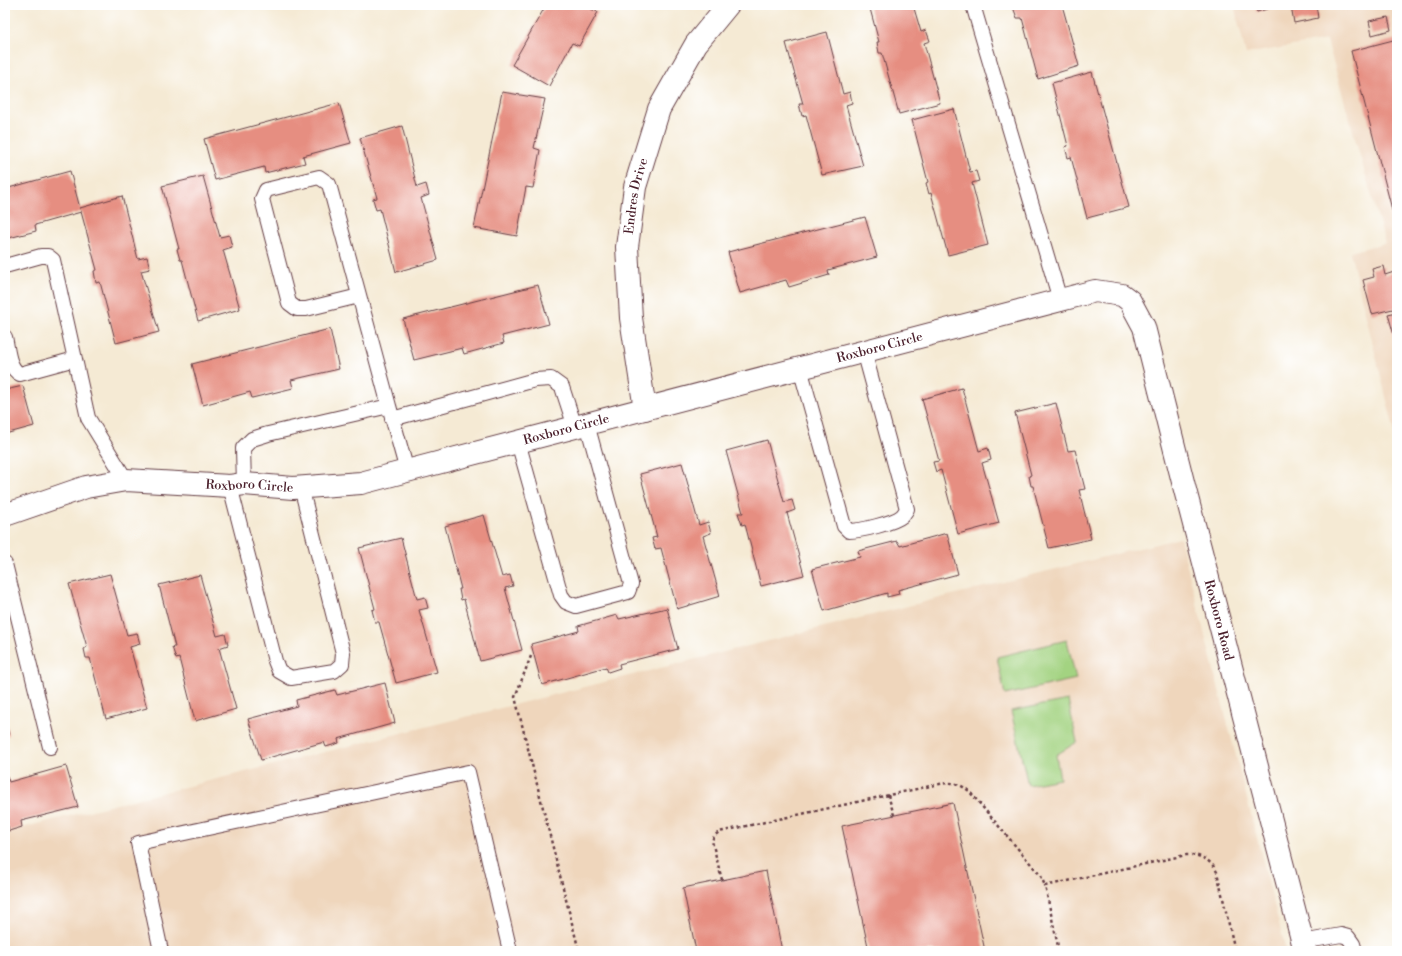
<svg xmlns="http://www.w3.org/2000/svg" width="1402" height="956" viewBox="0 0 1402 956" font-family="'Libre Bodoni',serif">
<rect width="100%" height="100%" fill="#fff"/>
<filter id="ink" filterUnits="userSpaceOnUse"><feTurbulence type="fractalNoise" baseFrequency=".025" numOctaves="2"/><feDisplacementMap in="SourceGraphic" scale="8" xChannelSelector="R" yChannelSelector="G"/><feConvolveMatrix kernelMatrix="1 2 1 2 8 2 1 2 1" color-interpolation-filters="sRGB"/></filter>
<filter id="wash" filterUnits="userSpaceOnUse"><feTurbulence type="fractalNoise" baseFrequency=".012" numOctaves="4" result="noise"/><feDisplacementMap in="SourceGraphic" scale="16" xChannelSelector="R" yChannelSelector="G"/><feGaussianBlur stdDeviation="0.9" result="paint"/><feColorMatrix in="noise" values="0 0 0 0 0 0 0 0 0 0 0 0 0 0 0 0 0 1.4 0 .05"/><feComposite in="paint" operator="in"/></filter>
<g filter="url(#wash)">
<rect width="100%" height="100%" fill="#f5ead4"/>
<!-- built -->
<path fill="#efd6bc" d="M 1234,5 L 1397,5 L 1397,441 L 1350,252 L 1385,243 L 1327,40 L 1246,54 Z
M 1180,538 L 1286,951 L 5,951 L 5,832 Z"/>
<!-- green -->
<path fill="#a3d381" stroke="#767956" d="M 1067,640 L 1076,679 L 1005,695 L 997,657 Z
M 1068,700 L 1077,742 L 1056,755 L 1060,779 L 1028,785 L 1011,711 Z"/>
<g id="blocks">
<!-- building -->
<path fill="#e68e81" d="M 546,5 L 593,5 L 591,9 L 598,12 L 579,46 L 572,43 L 549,86 L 512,65 Z
M 869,5 L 913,5 L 921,32 L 926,30 L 930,41 L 924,43 L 940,103 L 899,114 L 882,53 L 879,53 L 877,42 L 879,42 Z
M 1018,5 L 1062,5 L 1079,66 L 1038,79 L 1022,18 L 1017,18 L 1013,7 Z
M 1254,5 L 1280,5 L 1257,12 Z
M 1291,5 L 1316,5 L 1318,18 L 1294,23 Z
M 1357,5 L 1368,5 L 1358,8 Z
M 1388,17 L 1391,30 L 1372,35 L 1369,21 Z
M 827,32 L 843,94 L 850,92 L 852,103 L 846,105 L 863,166 L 822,175 L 806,115 L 802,116 L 799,104 L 803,104 L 786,43 Z
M 1397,39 L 1397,224 L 1396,225 L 1351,51 Z
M 1092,72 L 1129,207 L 1087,218 L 1071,157 L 1068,158 L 1065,147 L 1068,146 L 1052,83 Z
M 502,92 L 545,99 L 534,148 L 540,150 L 533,188 L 526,187 L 517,236 L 474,228 Z
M 339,103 L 351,143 L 303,156 L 305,163 L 265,173 L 264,167 L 215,180 L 204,139 Z
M 954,109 L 970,172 L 976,171 L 979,181 L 972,183 L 988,245 L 948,255 L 931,193 L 929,194 L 926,183 L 928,182 L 912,120 Z
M 402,126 L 417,187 L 426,184 L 429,195 L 421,198 L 438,260 L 396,272 L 380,209 L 376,210 L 373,199 L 377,198 L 360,138 Z
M 70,171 L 81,212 L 35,225 L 36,231 L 5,239 L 5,189 Z
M 203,176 L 220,237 L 229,235 L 232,247 L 223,250 L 240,309 L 198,321 L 182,260 L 180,260 L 177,249 L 179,249 L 162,186 Z
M 122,196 L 138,259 L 147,257 L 150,269 L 141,271 L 159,332 L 116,343 L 100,282 L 96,283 L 94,271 L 97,270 L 80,208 Z
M 865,217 L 877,257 L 828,270 L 829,275 L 789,287 L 786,280 L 740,293 L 728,252 Z
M 1383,266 L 1385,275 L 1397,271 L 1397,308 L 1372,314 L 1363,280 L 1374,277 L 1372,269 Z
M 538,285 L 549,324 L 502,336 L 504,343 L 464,354 L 462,348 L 414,360 L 403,319 Z
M 1397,312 L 1397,338 L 1395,339 L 1388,314 Z
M 330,329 L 339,369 L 291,380 L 293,388 L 252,398 L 250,392 L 203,405 L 192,364 Z
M 23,386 L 34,426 L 5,434 L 5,390 Z
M 962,388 L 979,451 L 988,448 L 991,460 L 982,463 L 999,523 L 958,534 L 941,470 L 936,472 L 933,462 L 939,461 L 922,399 Z
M 1056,403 L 1068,451 L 1075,450 L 1085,489 L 1079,490 L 1091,539 L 1049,548 L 1033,486 L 1031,486 L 1029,476 L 1031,475 L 1015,413 Z
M 767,440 L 784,502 L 792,500 L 795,510 L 787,513 L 804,575 L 761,586 L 745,524 L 742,525 L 738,513 L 743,513 L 726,451 Z
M 682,463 L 699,525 L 708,522 L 711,533 L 703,536 L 720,596 L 677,609 L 661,548 L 655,549 L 652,538 L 657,537 L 640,474 Z
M 484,515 L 502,577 L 510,575 L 513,586 L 505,588 L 522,650 L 480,661 L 464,599 L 461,600 L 459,589 L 461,589 L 445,526 Z
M 947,533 L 958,574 L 898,590 L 899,594 L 887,597 L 887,593 L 824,611 L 812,569 L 860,557 L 858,551 L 897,541 L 900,546 Z
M 401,538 L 417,599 L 425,597 L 428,608 L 419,610 L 437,672 L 396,683 L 379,622 L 375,622 L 372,610 L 375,609 L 359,548 Z
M 110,574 L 127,635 L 137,633 L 140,644 L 130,647 L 147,708 L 106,719 L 90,658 L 86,658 L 84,649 L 87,647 L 69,584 Z
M 200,575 L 217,636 L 225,634 L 228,645 L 219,648 L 236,709 L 195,721 L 179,658 L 176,659 L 172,647 L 175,647 L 159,585 Z
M 667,608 L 678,649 L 619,664 L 620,668 L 608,672 L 606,667 L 542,685 L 531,644 L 579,631 L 578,626 L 617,615 L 619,619 Z
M 385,683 L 395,723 L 338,739 L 339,743 L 326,747 L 324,742 L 261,760 L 248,719 L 297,706 L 296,700 L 335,690 L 337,695 Z
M 5,721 L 9,735 L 5,736 Z
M 66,766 L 78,807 L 21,821 L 22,827 L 9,831 L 8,826 L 5,826 L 5,776 L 7,776 L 9,782 Z
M 953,803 L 985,951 L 869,951 L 842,826 Z
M 766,871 L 782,951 L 696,951 L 683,888 Z"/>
</g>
</g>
<g filter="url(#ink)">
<use href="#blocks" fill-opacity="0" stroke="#643d44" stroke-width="1"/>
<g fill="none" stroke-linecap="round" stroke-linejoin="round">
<defs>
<path id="lane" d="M 973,5 L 1060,300
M 5,266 L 41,256 L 48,256 L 53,260 L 88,418 L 126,480
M 359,296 L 306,309 L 297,309 L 289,303 L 262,199 L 266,190 L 319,177 L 329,184 L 389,406
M 5,337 C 8,349 8,368 20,374 L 75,359
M 800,368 L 844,526 L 849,531 C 860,531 894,523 902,516 C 904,514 905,512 907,509 L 864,351
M 392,419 L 535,380 L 551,379 L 562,387 L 575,427
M 518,442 L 561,595 L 566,602 L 576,606 L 628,592 L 631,584 L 587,424
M 244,484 L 243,448 L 252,439 L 268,434 L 389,406 L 407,471
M 230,486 L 275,661 L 279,671 L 291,678 L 334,671 L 342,664 L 343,653 L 301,487
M 5,564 L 50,747
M 1302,942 L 1341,935 L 1348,937 L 1353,944 L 1355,951
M 161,951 L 138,843 L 468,772 L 510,951"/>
<g id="street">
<path id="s1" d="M 645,409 L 631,318 L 627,247 L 635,187 L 659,109 L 696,44 L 728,5"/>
<path id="s2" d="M 5,515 L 86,487 L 126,480 L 230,486 L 244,484 L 293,488 L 361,483 L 1095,291 L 1122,295 L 1130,301 L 1144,327 L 1184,486 L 1305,951"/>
</g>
</defs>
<!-- lane casing -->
<use href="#lane" stroke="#643d44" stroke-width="16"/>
<!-- street casing -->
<use href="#street" stroke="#643d44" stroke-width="24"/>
<!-- path -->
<path stroke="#643d44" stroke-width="2.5" stroke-dasharray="3 3" stroke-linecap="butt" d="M 531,656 L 515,697 L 579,951
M 888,795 L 894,815
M 722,880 L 712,841 L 714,836 L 719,832 L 935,785 C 950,782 956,781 969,791 L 1041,876 L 1045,886
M 1059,951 L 1045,886 L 1186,855 C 1200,854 1211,860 1217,872 L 1235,951"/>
<!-- lane -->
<use href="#lane" stroke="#fff" stroke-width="14"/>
<!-- street -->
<use href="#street" stroke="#fff" stroke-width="22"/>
</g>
</g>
<g text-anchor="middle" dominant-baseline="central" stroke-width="3" stroke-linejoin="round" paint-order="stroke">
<!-- street labels -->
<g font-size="13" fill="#4a1f2b" stroke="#fff">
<text stroke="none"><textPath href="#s1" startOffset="215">Endres Drive</textPath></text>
<text stroke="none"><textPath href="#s2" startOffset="898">Roxboro Circle</textPath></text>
<text stroke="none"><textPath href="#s2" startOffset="574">Roxboro Circle</textPath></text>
<text stroke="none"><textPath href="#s2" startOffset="250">Roxboro Circle</textPath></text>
<text stroke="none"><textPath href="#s2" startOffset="1490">Roxboro Road</textPath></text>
</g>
</g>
<!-- margin -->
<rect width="1402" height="956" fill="none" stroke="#fff" stroke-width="20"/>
</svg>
